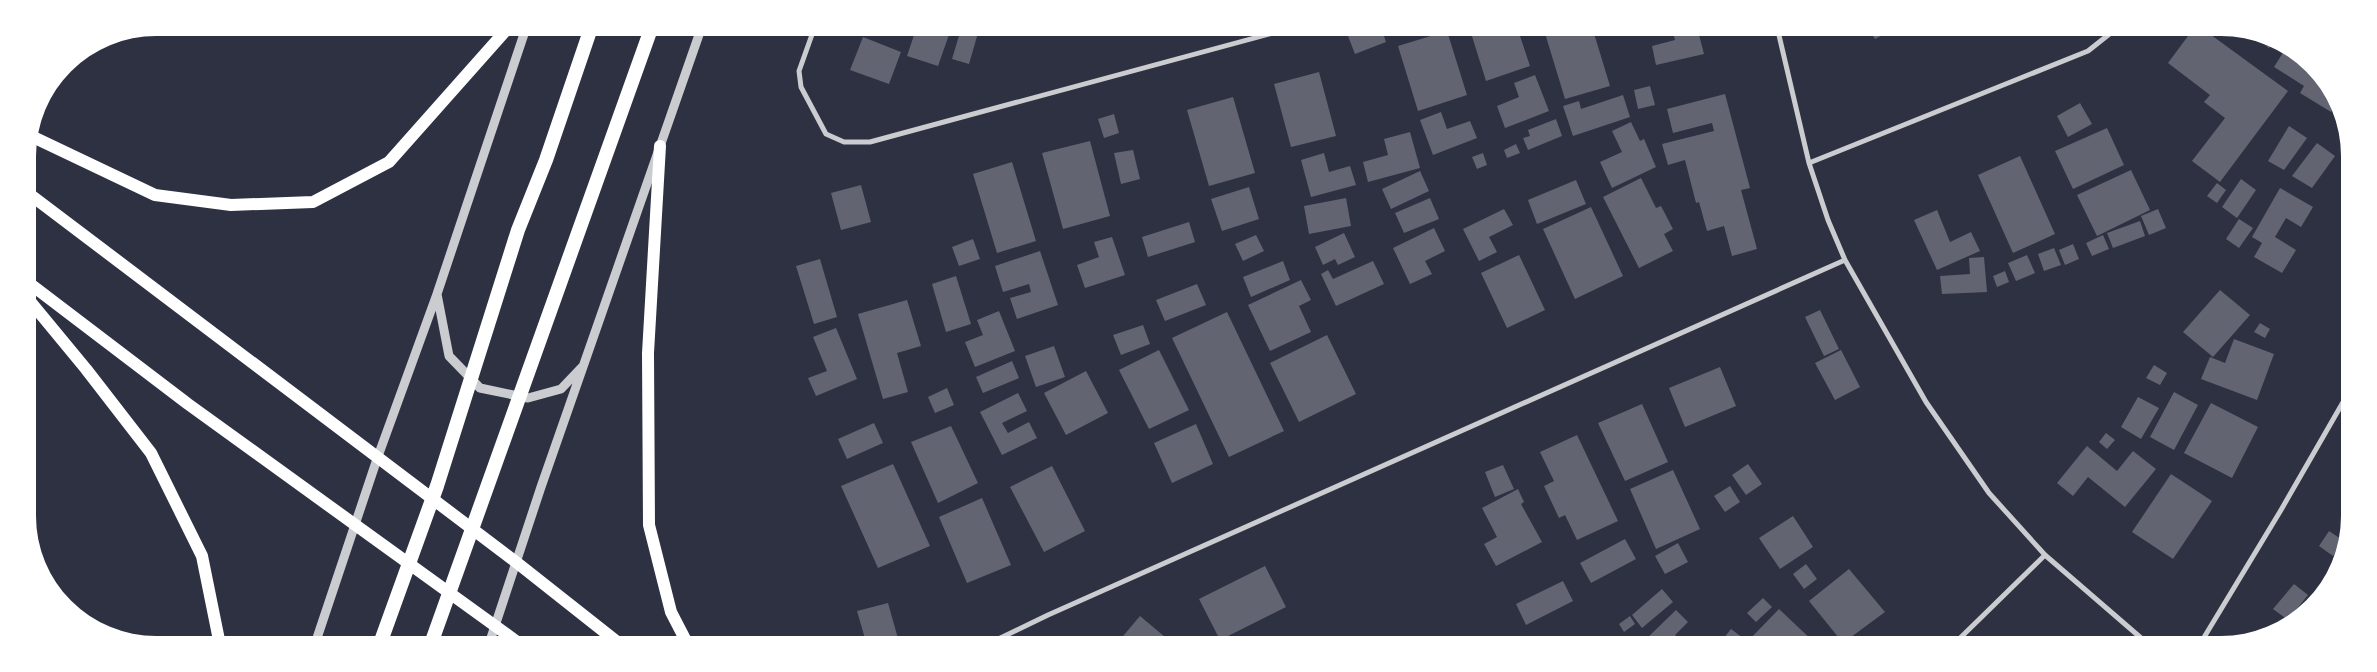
<svg xmlns="http://www.w3.org/2000/svg" width="2377" height="672" viewBox="0 0 2377 672" font-family="'Nunito Sans',sans-serif">
<rect width="100%" height="100%" fill="#2d3142"/>
<!-- building -->
<path fill="#626471" d="M 909,29 L 951,29 L 938,66 L 907,56 L 915,32 Z
M 961,29 L 978,33 L 969,64 L 952,59 Z
M 1365,30 L 1382,30 L 1386,42 L 1355,54 L 1348,36 Z
M 1470,30 L 1518,30 L 1530,66 L 1486,81 Z
M 1544,30 L 1593,30 L 1610,86 L 1565,99 Z
M 1447,31 L 1467,95 L 1418,111 L 1398,46 Z
M 1684,31 L 1698,31 L 1704,54 L 1656,65 L 1652,46 L 1675,40 L 1673,33 Z
M 1870,31 L 1890,31 L 1875,39 Z
M 2191,32 L 2207,32 L 2288,91 L 2220,182 L 2192,161 L 2225,118 L 2204,102 L 2210,95 L 2168,63 Z
M 2248,32 L 2254,32 L 2273,43 L 2269,48 Z
M 863,37 L 901,52 L 889,84 L 850,70 Z
M 2284,51 L 2317,71 L 2335,106 L 2331,112 L 2300,93 L 2304,86 L 2274,67 Z
M 1319,72 L 1336,136 L 1291,147 L 1274,84 Z
M 1535,75 L 1549,111 L 1505,128 L 1497,106 L 1519,97 L 1514,83 Z
M 1650,86 L 1655,105 L 1638,109 L 1634,90 Z
M 1725,94 L 1750,188 L 1741,190 L 1757,249 L 1732,256 L 1724,226 L 1707,231 L 1699,202 L 1696,203 L 1685,160 L 1668,165 L 1662,144 L 1714,131 L 1712,123 L 1673,133 L 1667,109 Z
M 1623,95 L 1630,117 L 1573,136 L 1563,106 L 1579,101 L 1581,109 Z
M 1233,97 L 1255,173 L 1209,186 L 1187,110 Z
M 2080,103 L 2092,124 L 2068,137 L 2057,116 Z
M 1441,112 L 1447,129 L 1470,121 L 1477,138 L 1433,155 L 1420,120 Z
M 1114,114 L 1119,133 L 1104,138 L 1098,119 Z
M 1556,119 L 1562,136 L 1528,150 L 1523,138 L 1530,136 L 1528,130 Z
M 1631,122 L 1640,141 L 1644,139 L 1656,167 L 1612,188 L 1600,162 L 1622,152 L 1612,131 Z
M 2289,126 L 2307,138 L 2284,170 L 2268,161 Z
M 2107,128 L 2124,165 L 2073,189 L 2055,151 Z
M 1410,132 L 1420,168 L 1368,182 L 1363,162 L 1388,155 L 1384,139 Z
M 1090,141 L 1110,216 L 1063,229 L 1042,153 Z
M 2317,143 L 2335,156 L 2312,188 L 2292,176 Z
M 1516,144 L 1520,153 L 1507,158 L 1504,150 Z
M 1133,150 L 1140,179 L 1121,184 L 1114,153 Z
M 1324,153 L 1329,172 L 1350,166 L 1356,185 L 1311,197 L 1301,160 Z
M 1483,153 L 1487,165 L 1477,169 L 1472,157 Z
M 2020,156 L 2055,234 L 2013,253 L 1978,175 Z
M 1012,162 L 1036,241 L 997,253 L 973,174 Z
M 2131,170 L 2150,210 L 2097,236 L 2077,195 Z
M 1420,171 L 1429,191 L 1391,209 L 1382,189 Z
M 1641,178 L 1656,208 L 1661,206 L 1673,229 L 1664,234 L 1673,251 L 1639,268 L 1603,197 Z
M 2241,179 L 2256,190 L 2237,218 L 2222,207 Z
M 1576,180 L 1586,204 L 1537,224 L 1528,200 Z
M 2217,183 L 2226,190 L 2217,203 L 2207,196 Z
M 861,185 L 871,222 L 841,230 L 831,193 Z
M 1249,187 L 1259,219 L 1222,231 L 1211,199 Z
M 2280,188 L 2313,207 L 2301,227 L 2286,218 L 2275,237 L 2296,250 L 2282,273 L 2254,257 L 2262,243 L 2252,237 Z
M 1346,198 L 1351,226 L 1309,234 L 1304,206 Z
M 1430,198 L 1439,219 L 1404,233 L 1395,213 Z
M 1591,207 L 1623,276 L 1575,299 L 1543,229 Z
M 1504,209 L 1513,225 L 1489,237 L 1497,252 L 1479,261 L 1463,229 Z
M 2158,209 L 2166,228 L 2149,235 L 2141,216 Z
M 1937,210 L 1950,242 L 1971,232 L 1980,251 L 1937,270 L 1914,220 Z
M 2239,219 L 2253,228 L 2239,248 L 2226,239 Z
M 2140,221 L 2145,236 L 2113,248 L 2107,233 Z
M 1189,222 L 1195,242 L 1148,257 L 1142,237 Z
M 1434,228 L 1445,251 L 1425,261 L 1432,274 L 1410,284 L 1393,248 Z
M 1344,233 L 1355,257 L 1338,265 L 1335,259 L 1323,265 L 1315,247 Z
M 1256,235 L 1264,251 L 1243,261 L 1235,244 Z
M 2103,235 L 2109,249 L 2092,256 L 2086,243 Z
M 1112,237 L 1125,275 L 1085,288 L 1077,265 L 1099,257 L 1094,242 Z
M 973,239 L 980,259 L 959,266 L 952,247 Z
M 2073,244 L 2079,259 L 2065,265 L 2059,250 Z
M 2054,248 L 2061,265 L 2044,271 L 2038,254 Z
M 1040,251 L 1058,305 L 1017,319 L 1010,298 L 1031,292 L 1029,284 L 1003,292 L 995,266 Z
M 1519,255 L 1545,310 L 1507,328 L 1481,273 Z
M 2027,255 L 2035,273 L 2016,281 L 2008,263 Z
M 1984,257 L 1987,292 L 1942,294 L 1940,276 L 1970,274 L 1969,258 Z
M 820,259 L 837,317 L 814,324 L 796,266 Z
M 1283,261 L 1290,280 L 1251,297 L 1243,277 Z
M 1373,261 L 1384,284 L 1336,306 L 1321,274 L 1328,270 L 1333,279 Z
M 2005,271 L 2009,282 L 1997,287 L 1993,276 Z
M 956,276 L 971,324 L 946,332 L 932,284 Z
M 1301,280 L 1311,300 L 1299,306 L 1311,332 L 1270,351 L 1248,305 Z
M 1197,284 L 1206,305 L 1165,321 L 1156,300 Z
M 2220,290 L 2250,315 L 2213,357 L 2183,332 Z
M 907,300 L 921,346 L 897,353 L 908,392 L 883,399 L 858,314 Z
M 1820,310 L 1839,349 L 1824,356 L 1805,317 Z
M 999,311 L 1015,351 L 975,367 L 965,342 L 983,335 L 977,320 Z
M 1227,312 L 1284,431 L 1229,457 L 1172,338 Z
M 2260,323 L 2270,329 L 2265,338 L 2254,332 Z
M 1143,325 L 1150,344 L 1121,355 L 1113,335 Z
M 836,328 L 857,379 L 816,396 L 808,378 L 827,371 L 813,337 Z
M 1327,335 L 1356,394 L 1299,422 L 1270,363 Z
M 2234,339 L 2274,354 L 2257,400 L 2201,379 L 2210,357 L 2225,363 Z
M 1054,346 L 1065,377 L 1036,387 L 1025,356 Z
M 1159,350 L 1189,410 L 1149,429 L 1119,370 Z
M 1841,350 L 1860,387 L 1835,400 L 1815,363 Z
M 1012,361 L 1019,378 L 983,393 L 976,377 Z
M 2154,365 L 2167,373 L 2160,385 L 2146,378 Z
M 1720,367 L 1736,406 L 1685,427 L 1669,388 Z
M 1086,371 L 1108,413 L 1066,435 L 1044,393 Z
M 947,388 L 954,405 L 935,413 L 928,397 Z
M 2174,392 L 2198,405 L 2174,450 L 2150,437 Z
M 1018,393 L 1027,411 L 1002,423 L 1008,433 L 1029,422 L 1037,438 L 1002,455 L 980,412 Z
M 2138,397 L 2159,408 L 2141,439 L 2121,427 Z
M 2211,403 L 2258,427 L 2232,478 L 2184,453 Z
M 1642,404 L 1668,462 L 1625,481 L 1598,423 Z
M 874,423 L 883,443 L 847,459 L 838,439 Z
M 1196,424 L 1213,464 L 1172,483 L 1154,443 Z
M 951,426 L 978,483 L 938,503 L 911,442 Z
M 2106,433 L 2115,440 L 2107,449 L 2099,442 Z
M 1577,435 L 1618,521 L 1577,540 L 1565,515 L 1559,518 L 1544,486 L 1554,481 L 1540,452 Z
M 2087,446 L 2117,471 L 2133,451 L 2156,469 L 2125,507 L 2088,477 L 2073,496 L 2057,483 Z
M 893,464 L 930,546 L 878,568 L 841,486 Z
M 1748,464 L 1762,484 L 1746,495 L 1732,475 Z
M 1503,465 L 1514,489 L 1495,497 L 1485,472 Z
M 1052,466 L 1085,531 L 1044,552 L 1010,487 Z
M 1673,470 L 1700,529 L 1656,549 L 1630,489 Z
M 2171,474 L 2212,501 L 2173,559 L 2132,532 Z
M 1730,486 L 1740,502 L 1725,512 L 1714,496 Z
M 1518,489 L 1524,502 L 1521,504 L 1542,542 L 1496,566 L 1484,544 L 1497,537 L 1482,508 Z
M 982,498 L 1011,565 L 967,583 L 939,517 Z
M 1793,516 L 1813,547 L 1780,569 L 1759,538 Z
M 2329,531 L 2344,541 L 2333,556 L 2319,546 Z
M 1625,539 L 1636,559 L 1591,583 L 1580,563 Z
M 1678,543 L 1688,562 L 1665,574 L 1655,556 Z
M 1806,564 L 1817,579 L 1804,589 L 1793,574 Z
M 1265,566 L 1286,607 L 1220,640 L 1199,599 Z
M 1849,569 L 1885,612 L 1843,643 L 1809,601 Z
M 1563,581 L 1573,601 L 1526,625 L 1516,604 Z
M 2294,584 L 2308,595 L 2288,620 L 2273,609 Z
M 1662,589 L 1673,602 L 1642,628 L 1632,615 Z
M 1763,598 L 1772,607 L 1756,622 L 1747,613 Z
M 888,603 L 899,642 L 866,642 L 857,611 Z
M 1779,609 L 1815,643 L 1746,643 Z
M 1676,610 L 1688,622 L 1675,635 L 1683,643 L 1642,643 Z
M 1140,616 L 1171,642 L 1118,642 Z
M 1630,616 L 1635,624 L 1624,632 L 1619,624 Z
M 1731,629 L 1743,638 L 1739,643 L 1728,643 L 1723,639 Z
M 2024,639 L 2024,644 L 1997,644 L 1997,642 Z"/>
<g fill="none" stroke-linecap="round" stroke-linejoin="round">
<!-- minor -->
<path stroke="#caccd0" stroke-width="5" d="M 814,29 L 799,71 L 801,87 L 826,134 L 844,142 L 870,142 L 1284,30
M 1778,31 L 1809,163 L 1828,220 L 1845,260 L 1926,402 L 1989,493 L 2045,555 L 2148,644
M 1809,163 L 2088,51 L 2112,32
M 992,642 L 1048,615 L 1845,260
M 1954,644 L 2045,555
M 2200,644 L 2281,510 L 2346,397"/>
<!-- tertiary -->
<path stroke="#caccd0" stroke-width="9" d="M 437,294 L 449,356 L 480,388 L 528,398 L 561,389 L 582,367
M 316,641 L 377,459 L 437,294 L 526,28
M 490,641 L 541,487 L 701,29"/>
<!-- primary -->
<path stroke="#fff" stroke-width="12" d="M 31,136 L 155,195 L 231,205 L 313,202 L 389,162 L 508,28
M 660,146 L 648,353 L 649,525 L 671,612 L 686,641
M 28,193 L 516,562 L 616,641
M 29,283 L 188,404 L 516,641
M 29,300 L 86,369 L 151,453 L 202,556 L 219,640"/>
<!-- trunk -->
<path stroke="#fff" stroke-width="14" d="M 381,641 L 437,486 L 518,230 L 546,160 L 591,28
M 432,641 L 651,29"/>
</g>
<!-- crop -->
<path d="M0 0H2377V672H0ZM156 36H2221A120 120 0 0 1 2341 156V516A120 120 0 0 1 2221 636H156A120 120 0 0 1 36 516V156A120 120 0 0 1 156 36Z" fill="#fff" fill-rule="evenodd"/>
</svg>
